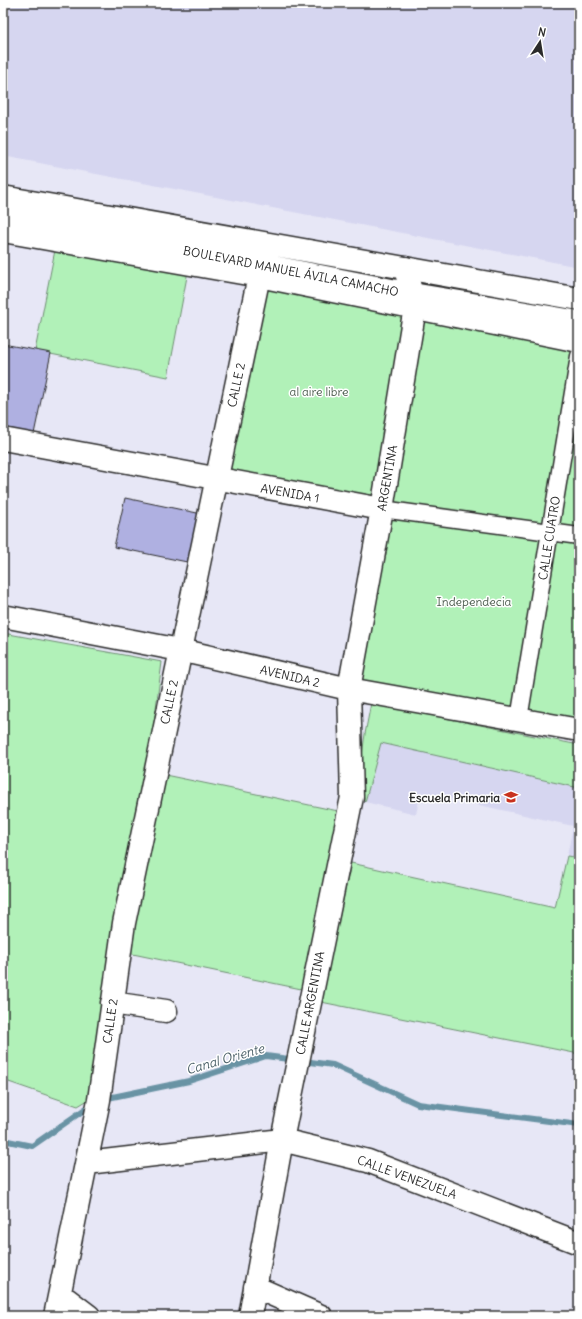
<svg xmlns="http://www.w3.org/2000/svg" width="582" height="1319" viewBox="0 0 582 1319" font-family="Delius,sans-serif">
<rect width="100%" height="100%" fill="#e7e7f6"/>
<filter id="ink" filterUnits="userSpaceOnUse"><feTurbulence type="fractalNoise" baseFrequency=".025" numOctaves="2"/><feDisplacementMap in="SourceGraphic" scale="8" xChannelSelector="R" yChannelSelector="G"/><feConvolveMatrix kernelMatrix="1 2 1 2 8 2 1 2 1" color-interpolation-filters="sRGB"/></filter>
<g filter="url(#ink)">
<!-- built -->
<path fill="#d6d6f0" d="M 3,3 L 579,3 L 579,267 L 3,156 Z
M 381,743 L 579,788 L 579,858 L 567,856 L 573,826 L 421,792 L 416,814 L 365,802 Z"/>
<!-- green -->
<path fill="#b1f1b8" stroke="#6e8e72" d="M 56,245 L 188,271 L 168,377 L 35,351 Z
M 262,285 L 411,313 L 375,498 L 227,470 Z
M 420,316 L 579,345 L 579,726 L 353,685 Z
M 3,633 L 162,662 L 137,855 L 111,1086 L 78,1106 L 3,1080 Z
M 371,703 L 579,745 L 579,788 L 381,743 L 365,802 L 357,793 L 365,734 Z
M 165,775 L 343,812 L 306,990 L 128,953 Z
M 567,856 L 579,858 L 579,1054 L 321,1002 L 351,863 L 555,908 Z"/>
<g fill="none" stroke-linecap="round" stroke-linejoin="round">
<!-- stream -->
<path stroke="#6993a4" stroke-width="6" d="M 103,1099 L 189,1081 L 266,1056 L 333,1065 L 418,1104 L 579,1125
M 3,1140 L 32,1146 L 91,1105"/>
</g>
<!-- building -->
<path fill="#afb0e1" stroke="#2b2b2b" d="M 3,344 L 51,353 L 34,434 L 3,427 Z
M 125,498 L 202,514 L 192,563 L 114,547 Z"/>
<g fill="none" stroke-linecap="round" stroke-linejoin="round">
<defs>
<path id="pedestrian" d="M 382,509 L 579,536
M 519,719 L 579,356"/>
<path id="minor" d="M 3,231 L 259,276 L 579,341
M 3,439 L 382,509
M 3,616 L 180,650 L 349,689 L 579,730
M 112,1003 L 166,1011
M 87,1163 L 282,1140 L 368,1161 L 579,1243
M 255,1287 L 321,1316
M 60,1294 L 89,1316
M 55,1316 L 99,1100 L 124,923 L 265,247
M 250,1316 L 282,1140 L 352,797 L 349,689 L 382,509 L 415,307 L 405,268"/>
<path id="primary" d="M 3,197 L 405,268 L 579,299
M 3,214 L 412,294 L 579,322"/>
</defs>
<!-- pedestrian casing -->
<use href="#pedestrian" stroke="#2b2b2b" stroke-width="19"/>
<!-- minor casing -->
<use href="#minor" stroke="#2b2b2b" stroke-width="25"/>
<!-- primary casing -->
<use href="#primary" stroke="#2b2b2b" stroke-width="25"/>
<!-- pedestrian -->
<use href="#pedestrian" stroke="#fff" stroke-width="16"/>
<!-- minor -->
<use href="#minor" stroke="#fff" stroke-width="22"/>
<!-- primary -->
<use href="#primary" stroke="#fff" stroke-width="22"/>
</g>
</g>
<!-- icons -->
<defs>
<symbol id="school-bare" viewBox="-9 -9 18 18"><path d="M0-5L7-2L0 1L-7-2ZM-4 1L0 2.5L4 1V4Q0 6-4 4Z" fill="#c8321e" stroke="#fff" stroke-width="2.5" paint-order="stroke"/></symbol>
</defs>
<g fill-rule="evenodd">
<use href="#school-bare" x="501" y="787" width="20" height="20"/>
</g>
<g text-anchor="middle" dominant-baseline="central" stroke-width="3" stroke-linejoin="round" paint-order="stroke">
<!-- street labels -->
<g font-size="12" fill="#2b2b2b" stroke="#fff">
<text transform="translate(291 271) rotate(11)">BOULEVARD MANUEL ÁVILA CAMACHO</text>
<text transform="translate(236 385) rotate(-78)">CALLE 2</text>
<text transform="translate(387 478) rotate(-80)">ARGENTINA</text>
<text transform="translate(290 493) rotate(10)">AVENIDA 1</text>
<text transform="translate(549 538) rotate(-81)">CALLE CUATRO</text>
<text transform="translate(290 676) rotate(13)">AVENIDA 2</text>
<text transform="translate(169 702) rotate(-78)">CALLE 2</text>
<text transform="translate(310 1003) rotate(-79)">CALLE ARGENTINA</text>
<text transform="translate(110 1021) rotate(-82)">CALLE 2</text>
<text transform="translate(407 1177) rotate(20)">CALLE VENEZUELA</text>
</g>
<!-- park labels -->
<g font-size="12" fill="#4c5c4e" stroke="#fff">
<text x="319" y="391">al aire libre</text>
<text x="474" y="601">Independecia</text>
</g>
<!-- poi labels -->
<g font-size="12" font-weight="bold" fill="#2b2b2b" stroke="#fff" text-anchor="end">
<text x="500" y="797">Escuela Primaria</text>
</g>
<!-- water labels -->
<g font-size="13" font-style="italic" fill="#4a5f67" stroke="#fff">
<text transform="translate(225 1059) rotate(-16)">Canal Oriente</text>
</g>
</g>
<!-- margin -->
<rect width="582" height="1319" fill="none" stroke="#fff" stroke-width="16"/>
<rect x="8" y="8" width="566" height="1303" fill="none" stroke="#2b2b2b" stroke-width="1.5" filter="url(#ink)"/>
<!-- north arrow -->
<g transform="translate(540 42) rotate(12)" stroke="#ffffff" stroke-width="3" paint-order="stroke">
<path d="M0-3L7 15L0 10L-7 15Z" fill="#2b2b2b"/>
<text y="-6" font-size="11" font-weight="bold" text-anchor="middle" fill="#2b2b2b">N</text>
</g>
</svg>
